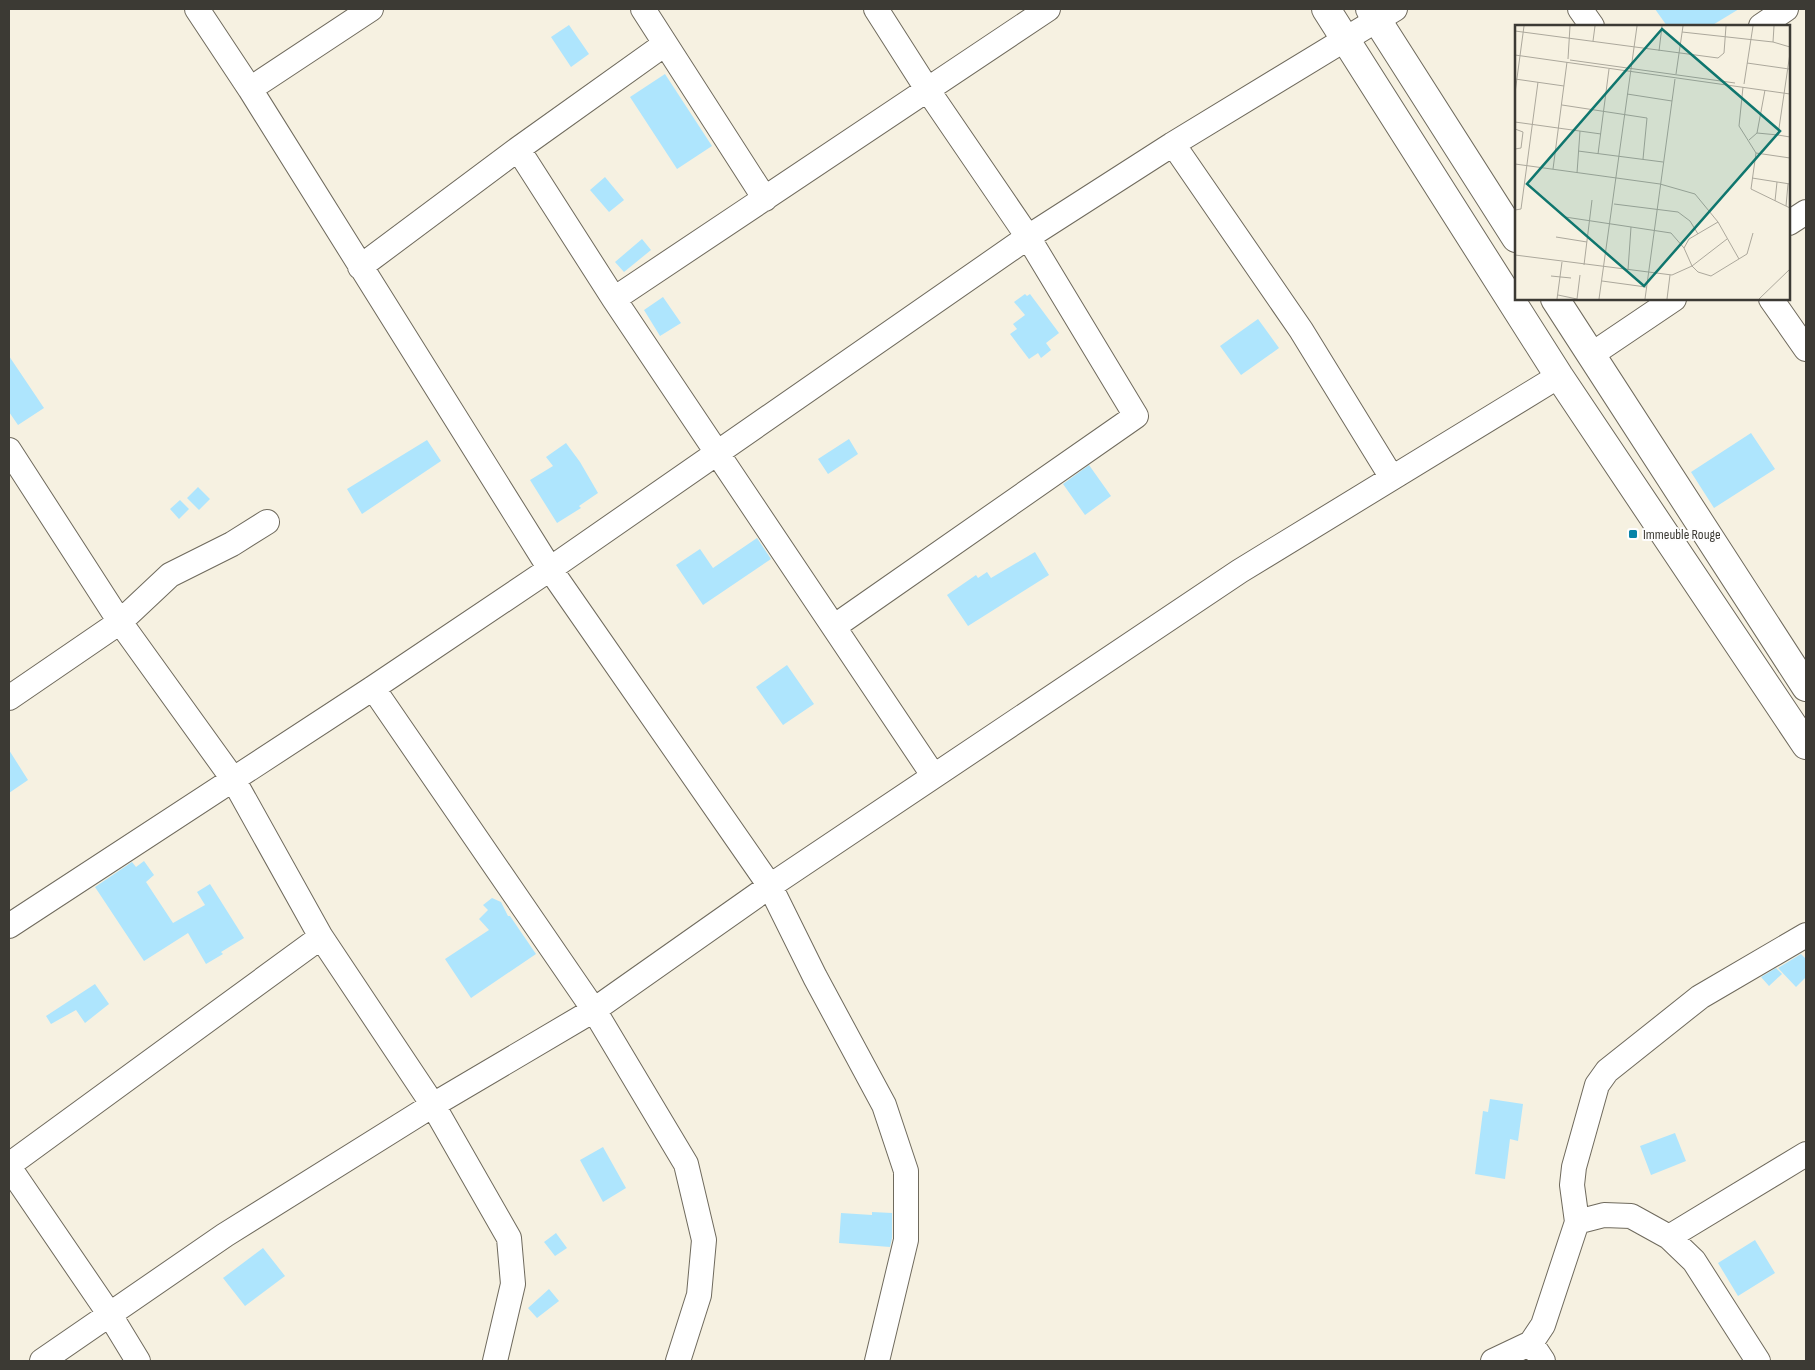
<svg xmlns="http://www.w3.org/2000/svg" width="1815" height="1370" viewBox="0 0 1815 1370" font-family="'Sofia Sans Condensed',sans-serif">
<rect width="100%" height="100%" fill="#f6f1e1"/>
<!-- building -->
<path fill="#aee5fd" d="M 1655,9 L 1739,9 L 1711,26 L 1667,26 Z
M 569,25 L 589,54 L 571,67 L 551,37 Z
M 665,74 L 712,146 L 677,169 L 630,97 Z
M 605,177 L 624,200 L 609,212 L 590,190 Z
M 642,239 L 651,250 L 624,272 L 615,262 Z
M 1025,294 L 1027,296 L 1030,294 L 1059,333 L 1046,343 L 1051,350 L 1041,358 L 1038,353 L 1029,359 L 1010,334 L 1017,329 L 1013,324 L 1025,315 L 1014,302 Z
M 663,297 L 681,323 L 660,336 L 644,310 Z
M 1258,319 L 1279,348 L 1241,375 L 1220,346 Z
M 9,356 L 44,408 L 18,425 L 9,412 Z
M 1751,433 L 1775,469 L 1714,508 L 1691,472 Z
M 849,439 L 858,454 L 828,474 L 818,459 Z
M 427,440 L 441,461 L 362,514 L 347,489 Z
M 566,443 L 580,462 L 598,493 L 579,506 L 581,508 L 557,523 L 530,480 L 553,466 L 546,457 Z
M 1089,465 L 1111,496 L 1085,515 L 1063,484 Z
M 198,487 L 210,499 L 199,510 L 187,498 Z
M 180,500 L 189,509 L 179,519 L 170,509 Z
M 757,538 L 771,559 L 703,605 L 676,565 L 700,549 L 713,568 Z
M 1035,552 L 1049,575 L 968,626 L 947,595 L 976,575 L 978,578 L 987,572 L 991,578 Z
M 787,665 L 814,704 L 783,725 L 756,687 Z
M 9,750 L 28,780 L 9,793 Z
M 144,861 L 154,875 L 146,882 L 173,923 L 205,905 L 197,892 L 210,884 L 244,938 L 221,952 L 223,954 L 206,964 L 188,933 L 144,961 L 95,887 L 132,862 L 136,867 Z
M 492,898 L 501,902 L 508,916 L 510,916 L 536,954 L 471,998 L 445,959 L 489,930 L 479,919 L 488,910 L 483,905 Z
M 1801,954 L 1806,959 L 1806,977 L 1796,987 L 1778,968 Z
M 1776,968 L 1782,974 L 1769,986 L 1761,977 Z
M 95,984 L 109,1004 L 85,1023 L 76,1010 L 51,1024 L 46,1016 Z
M 1490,1099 L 1523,1104 L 1518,1141 L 1510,1139 L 1505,1179 L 1475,1174 L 1483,1111 L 1488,1112 Z
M 1675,1133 L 1686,1161 L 1651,1175 L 1640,1146 Z
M 603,1147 L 626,1188 L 603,1202 L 580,1160 Z
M 872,1212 L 892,1213 L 892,1238 L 890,1247 L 839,1243 L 841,1213 L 872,1215 Z
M 556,1233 L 567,1248 L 555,1256 L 544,1242 Z
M 1755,1240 L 1775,1273 L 1738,1296 L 1718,1263 Z
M 263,1248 L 285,1276 L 245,1306 L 223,1278 Z
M 549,1289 L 559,1301 L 537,1318 L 528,1308 Z"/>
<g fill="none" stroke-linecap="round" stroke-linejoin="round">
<defs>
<path id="minor" d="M 197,9 L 250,89 L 550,569 L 770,886 L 815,977 L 884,1105 L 906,1171 L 906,1240 L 877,1361
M 643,9 L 765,199
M 1580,9 L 1592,26
M 1761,26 L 1786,9
M 250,89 L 371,9
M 1173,144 L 1301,330 L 1392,478
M 518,149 L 614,299 L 933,775
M 1789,223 L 1806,212
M 360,267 L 518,149 L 665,44
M 614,299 L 1048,9
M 1771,299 L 1806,349
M 1591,355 L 1674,299
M 9,450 L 120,622 L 233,779 L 321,937 L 433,1105 L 509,1238 L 513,1284 L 495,1361
M 835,626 L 1136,416 L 1028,237 L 927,89 L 876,9
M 373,688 L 594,1010 L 686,1164 L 704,1240 L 699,1295 L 678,1361
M 9,698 L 120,622 L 170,575 L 232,544 L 267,522
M 9,926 L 373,688 L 550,569 L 1028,237 L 1173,144 L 1395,9
M 9,1165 L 321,937
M 9,1167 L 110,1315 L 138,1361
M 1577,1222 L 1604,1215 L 1631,1216 L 1669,1237 L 1694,1261 L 1758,1361
M 1669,1237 L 1806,1154
M 1531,1343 L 1543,1361
M 42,1361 L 225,1235 L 433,1105 L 594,1010 L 770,886 L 1240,571 L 1559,376
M 1493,1361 L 1531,1343 L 1543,1325 L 1577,1222 L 1572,1185 L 1574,1167 L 1597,1085 L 1607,1071 L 1700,997 L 1806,935"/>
<path id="major" d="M 1326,9 L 1559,376 L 1806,745
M 1370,9 L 1516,238
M 1555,299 L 1806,687"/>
</defs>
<!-- minor casing -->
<use href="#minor" stroke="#6f6a5d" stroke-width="26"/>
<!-- major casing -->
<use href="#major" stroke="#6f6a5d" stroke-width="30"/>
<!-- minor -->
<use href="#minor" stroke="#fff" stroke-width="24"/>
<!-- major -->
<use href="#major" stroke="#fff" stroke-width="28"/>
</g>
<!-- markers -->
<rect fill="#0683a8" stroke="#fefefe" stroke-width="2" x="1628" y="529" width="10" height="10" rx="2.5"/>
<g text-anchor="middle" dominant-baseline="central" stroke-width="4" stroke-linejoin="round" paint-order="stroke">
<!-- poi labels -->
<g font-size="14" fill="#3c3a34" stroke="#fefefe" text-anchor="start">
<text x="1643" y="534">Immeuble Rouge</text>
</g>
</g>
<!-- overview -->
<g transform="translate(1515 25)">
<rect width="275" height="275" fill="#f6f1e1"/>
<path fill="none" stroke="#aca89c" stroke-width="1" d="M 259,1 L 258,17 L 275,22M 0,6 L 203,33 L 209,28 L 211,1M 167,7 L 258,17M 78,16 L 80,1M 144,26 L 147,1M 275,28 L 263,110 L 275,112M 0,30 L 275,69M 53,34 L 55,1M 55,35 L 220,58M 232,38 L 274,44M 161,49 L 168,1M 0,54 L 49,61M 229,59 L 238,1M 228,62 L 224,101 L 241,128 L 236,164 L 275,183M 0,68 L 9,1M 112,69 L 157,76M 47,80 L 132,93 L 128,134M 0,97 L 86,109M 0,104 L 8,107 L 6,123 L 0,124M 242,108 L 250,65M 234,115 L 242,108 L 263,110M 63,126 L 148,137M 241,128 L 275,133M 83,129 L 94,44M 0,139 L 145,159 L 180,169 L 203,197 L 224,234M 38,144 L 52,37M 62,148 L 65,106M 237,153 L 275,159M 260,176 L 262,157M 99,179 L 163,187 L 175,196 L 183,209M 271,181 L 273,159M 0,185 L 6,184 L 23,57M 50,192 L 156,208 L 169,223 L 177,241 L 183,247 L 196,251 L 232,229 L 238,208M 41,212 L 72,217M 169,223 L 174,214 L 203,197M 0,230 L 157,250 L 177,241 L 212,214M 69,240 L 77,175M 113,245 L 116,202M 36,251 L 56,253M 87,256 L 131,262M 43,270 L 62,274M 42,274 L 47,237M 62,274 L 65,250M 84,274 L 122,1M 130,274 L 160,54M 152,274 L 155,250M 244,274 L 275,244"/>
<path fill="#0f766e" fill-opacity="0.15" stroke="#0f766e" stroke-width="2.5" d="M 147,4 L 265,106 L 129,261 L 12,159 Z"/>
<rect width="275" height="275" fill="none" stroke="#3c3a34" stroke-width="2.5"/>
</g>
<!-- border -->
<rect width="1815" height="1370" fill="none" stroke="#3c3a34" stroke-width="20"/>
</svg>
